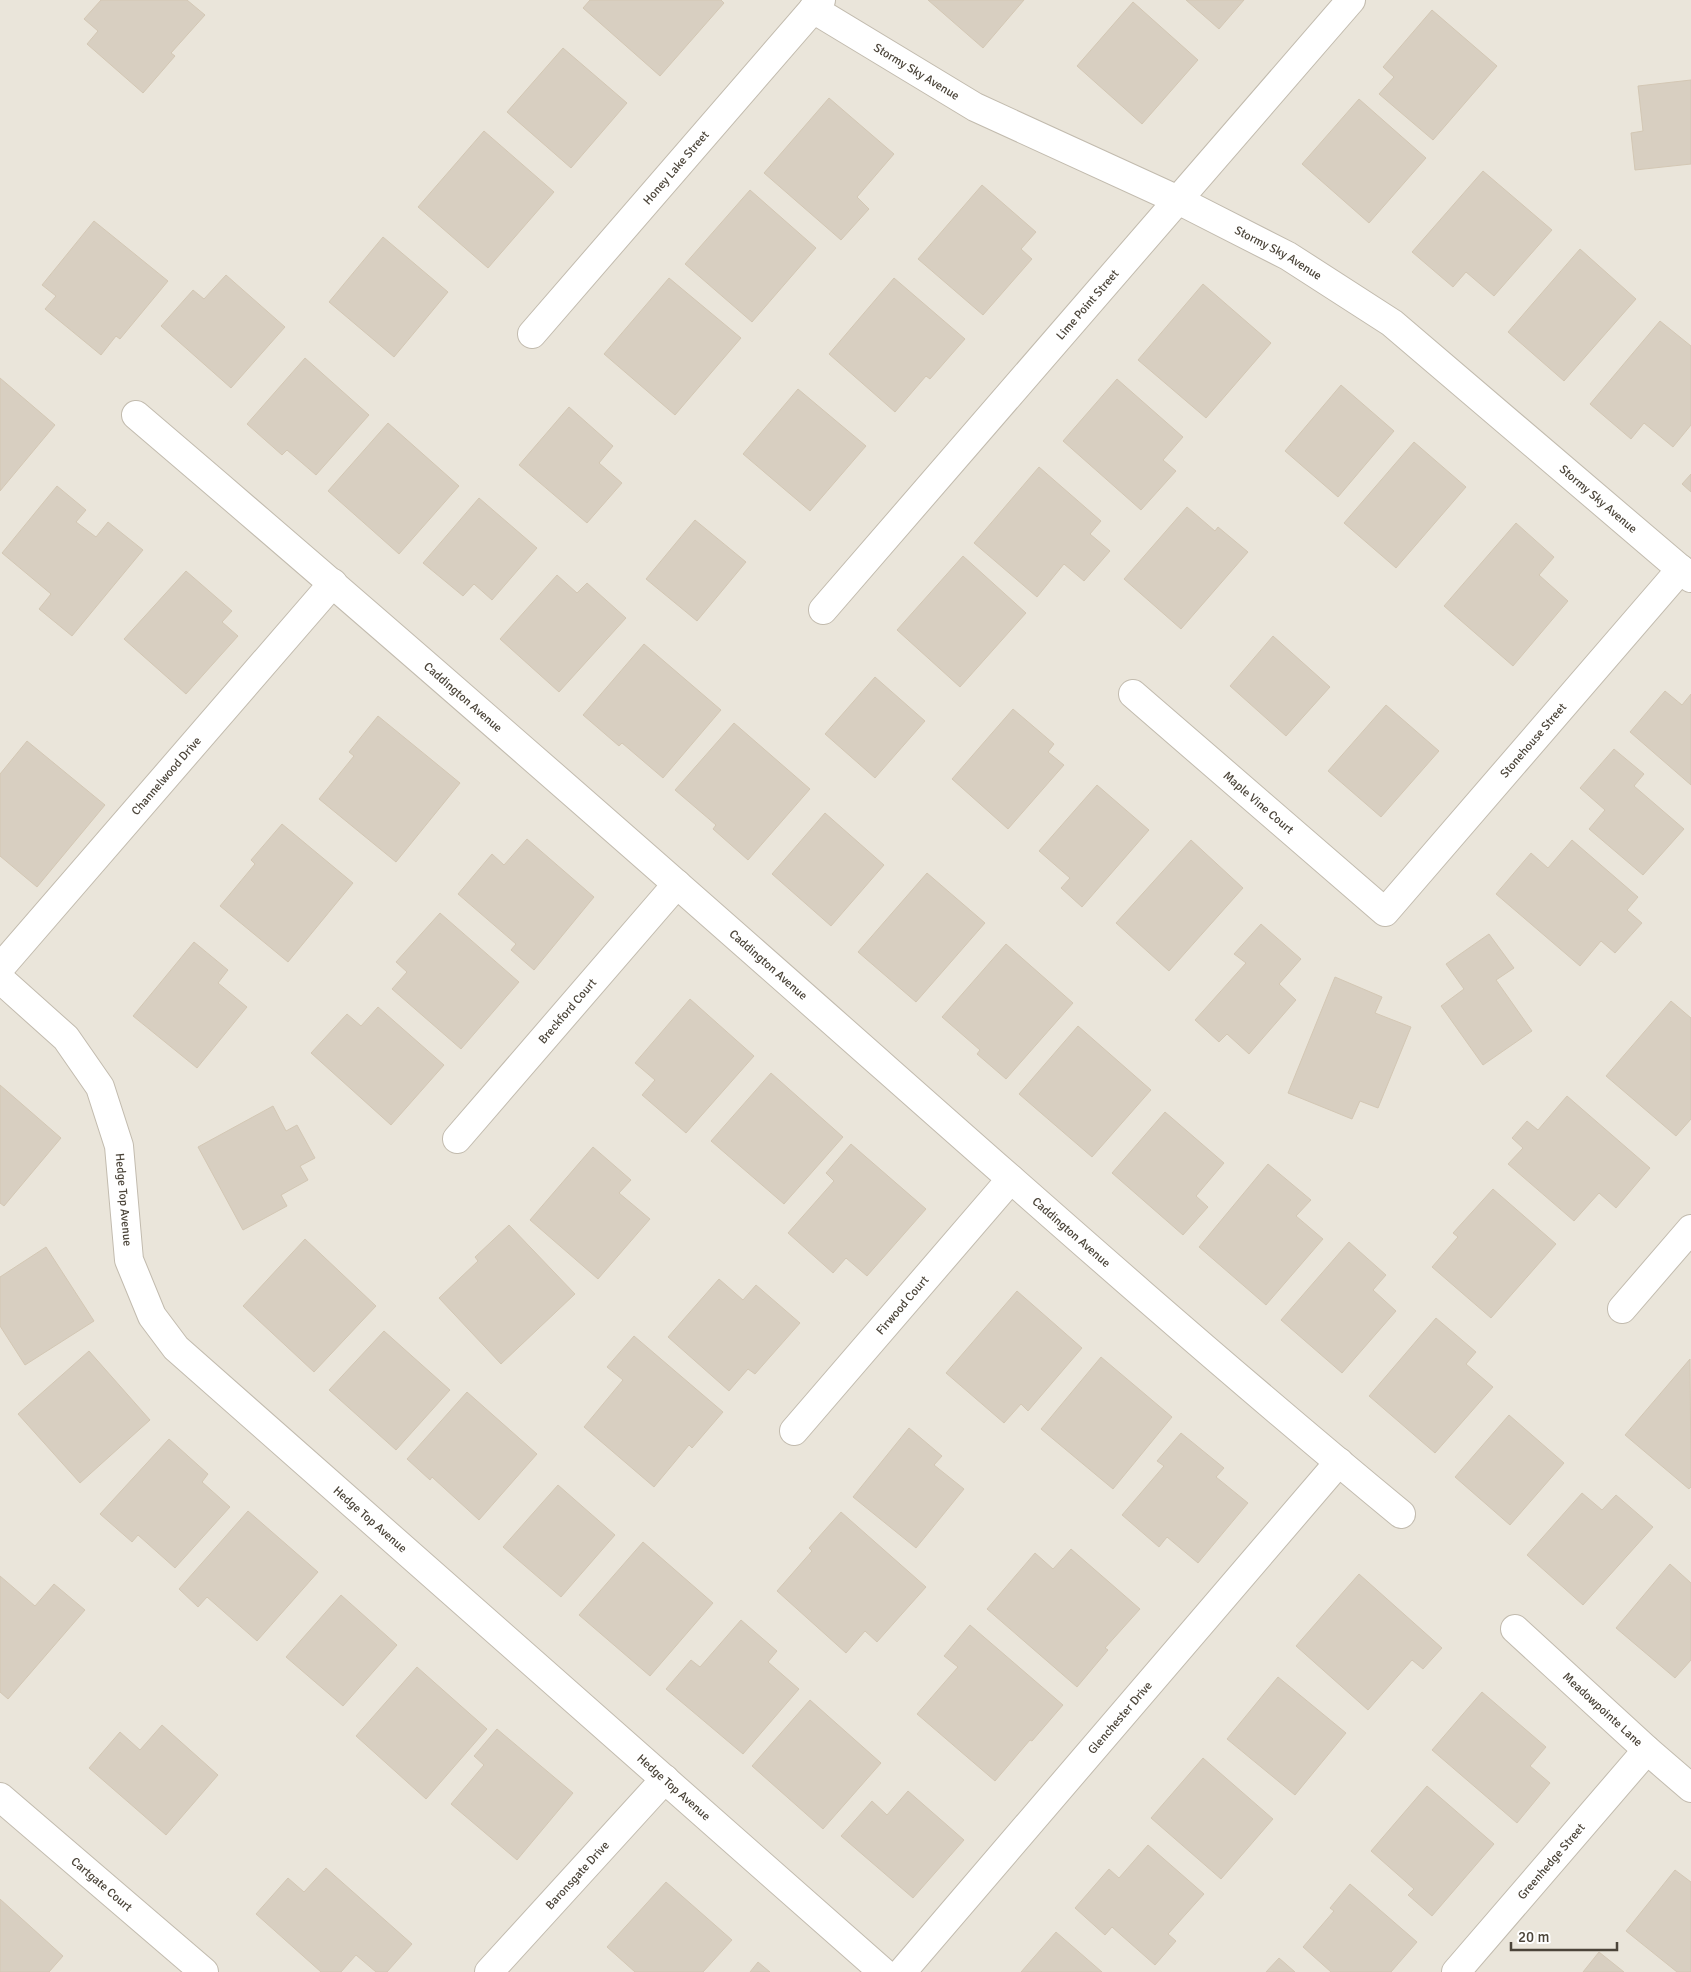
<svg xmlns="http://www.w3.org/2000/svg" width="1691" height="1972" viewBox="0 0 1691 1972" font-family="Signika,sans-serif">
<rect width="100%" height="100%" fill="#f6f3ec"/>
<!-- residential -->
<path fill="#eae5da" d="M 0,0 L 1691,0 L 1691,1972 L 0,1972 Z"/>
<!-- building -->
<path fill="#d8cfc1" stroke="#d3c7b4" d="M 101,0 L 187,0 L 205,15 L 171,53 L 175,56 L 143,93 L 87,44 L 98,31 L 84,19 Z
M 590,0 L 721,0 L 724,3 L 660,76 L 583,8 Z
M 928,0 L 1024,0 L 983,48 Z
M 1186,0 L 1244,0 L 1219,29 Z
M 1133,2 L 1198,60 L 1142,124 L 1077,66 Z
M 1432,10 L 1497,66 L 1433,140 L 1379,94 L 1394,77 L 1383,67 Z
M 563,48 L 627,103 L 571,168 L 507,112 Z
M 1691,80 L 1691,164 L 1635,170 L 1631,133 L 1643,131 L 1638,86 Z
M 829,98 L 894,154 L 857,197 L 869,209 L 841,240 L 764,173 Z
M 1359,99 L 1426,158 L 1369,223 L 1302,164 Z
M 484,131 L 554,192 L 488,268 L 418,207 Z
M 1483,171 L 1552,230 L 1494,296 L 1466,272 L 1453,287 L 1412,252 Z
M 982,185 L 1036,232 L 1021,249 L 1032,259 L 983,315 L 918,259 Z
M 750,190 L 816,248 L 752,322 L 685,264 Z
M 94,221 L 168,281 L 120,339 L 116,336 L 101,355 L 45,309 L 56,296 L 42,285 Z
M 383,237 L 448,292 L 394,357 L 329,302 Z
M 1580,249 L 1636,299 L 1564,381 L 1508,332 Z
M 226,275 L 285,327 L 231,388 L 161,326 L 193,290 L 204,299 Z
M 669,278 L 741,338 L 675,415 L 604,354 Z
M 894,278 L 965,339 L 930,379 L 926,376 L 895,412 L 829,354 Z
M 1203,284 L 1271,343 L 1206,418 L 1138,360 Z
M 1660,321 L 1691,346 L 1691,425 L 1673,447 L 1644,423 L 1631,439 L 1590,404 Z
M 305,358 L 369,415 L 316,475 L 287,450 L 282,455 L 247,424 Z
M 0,378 L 55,425 L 0,491 Z
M 1117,379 L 1183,437 L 1163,460 L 1176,471 L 1141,510 L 1063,441 Z
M 1341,385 L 1394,431 L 1338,497 L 1285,451 Z
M 798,389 L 866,446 L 810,511 L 743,454 Z
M 569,407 L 613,446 L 599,463 L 622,483 L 587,523 L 519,465 Z
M 388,423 L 459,486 L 399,554 L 328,491 Z
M 1414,442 L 1466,487 L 1396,568 L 1344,523 Z
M 1039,467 L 1101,521 L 1090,534 L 1110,551 L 1084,581 L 1064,564 L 1037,597 L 974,543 Z
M 1691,474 L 1691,492 L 1682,484 Z
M 57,486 L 86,510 L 76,522 L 96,537 L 108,522 L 143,550 L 72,636 L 39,609 L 51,594 L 2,553 Z
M 479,498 L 537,548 L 492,600 L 474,584 L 463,596 L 423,563 Z
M 1187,507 L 1215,531 L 1218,527 L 1248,552 L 1181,629 L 1124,579 Z
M 695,520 L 746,562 L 697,621 L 646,579 Z
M 1516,523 L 1554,557 L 1539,575 L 1568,601 L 1513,666 L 1444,606 Z
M 963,556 L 1026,613 L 960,687 L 897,630 Z
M 186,571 L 232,611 L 222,622 L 238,636 L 186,694 L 124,639 Z
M 557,575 L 577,593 L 587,583 L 626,618 L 559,692 L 500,639 Z
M 1273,636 L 1330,687 L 1286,736 L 1230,686 Z
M 644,644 L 721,710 L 663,778 L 622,743 L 619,746 L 583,715 Z
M 875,677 L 925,721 L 875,778 L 825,734 Z
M 1665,691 L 1682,705 L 1691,694 L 1691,785 L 1630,732 Z
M 1386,705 L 1439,751 L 1381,817 L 1328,771 Z
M 1013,709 L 1054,744 L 1048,752 L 1064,765 L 1008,829 L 952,779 Z
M 378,716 L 460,783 L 396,862 L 319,799 L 354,756 L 349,752 Z
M 734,723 L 810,789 L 748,860 L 713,829 L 716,825 L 675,790 Z
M 27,741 L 105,805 L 37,887 L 0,856 L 0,774 Z
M 1614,749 L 1644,774 L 1634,786 L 1684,829 L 1643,875 L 1589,829 L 1605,810 L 1580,788 Z
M 1097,785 L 1149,830 L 1082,907 L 1061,888 L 1070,878 L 1039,851 Z
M 825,813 L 884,865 L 831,926 L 772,874 Z
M 282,824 L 353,883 L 288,962 L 220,906 L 255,864 L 251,860 Z
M 527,839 L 594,897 L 534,970 L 511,950 L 516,944 L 458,894 L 492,854 L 504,865 Z
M 1191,840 L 1243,888 L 1169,971 L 1116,923 Z
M 1572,840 L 1638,897 L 1627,910 L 1642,923 L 1615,953 L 1601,941 L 1580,966 L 1496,894 L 1531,853 L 1548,868 Z
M 927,873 L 985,923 L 916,1002 L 858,952 Z
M 440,913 L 519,982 L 461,1049 L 392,989 L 407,972 L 396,962 Z
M 1261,924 L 1301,959 L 1279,984 L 1296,1000 L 1249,1054 L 1227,1034 L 1219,1042 L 1195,1020 L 1246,963 L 1234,954 Z
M 1489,934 L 1514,968 L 1496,980 L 1532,1031 L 1483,1065 L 1441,1006 L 1464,989 L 1446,964 Z
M 194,942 L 228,970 L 218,983 L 247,1007 L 197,1068 L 133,1016 Z
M 1006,944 L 1073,1003 L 1006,1079 L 977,1054 L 980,1050 L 942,1017 Z
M 1335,977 L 1382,997 L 1375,1013 L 1411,1027 L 1378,1108 L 1360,1101 L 1352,1119 L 1288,1093 Z
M 690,999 L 754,1056 L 686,1133 L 642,1095 L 655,1080 L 635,1063 Z
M 1671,1001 L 1691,1018 L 1691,1119 L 1676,1136 L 1606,1076 Z
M 378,1007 L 444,1065 L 391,1125 L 311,1053 L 347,1014 L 361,1026 Z
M 1078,1026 L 1151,1090 L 1092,1157 L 1019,1094 Z
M 771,1073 L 843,1137 L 784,1204 L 711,1141 Z
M 0,1085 L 61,1138 L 4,1206 L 0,1203 Z
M 1567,1096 L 1650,1168 L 1616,1208 L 1599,1193 L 1574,1221 L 1508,1164 L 1523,1148 L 1512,1138 L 1527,1121 L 1538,1130 Z
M 273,1106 L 286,1131 L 297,1125 L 315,1158 L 300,1166 L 308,1180 L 281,1195 L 287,1206 L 243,1230 L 198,1147 Z
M 1165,1112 L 1224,1163 L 1196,1196 L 1208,1207 L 1183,1235 L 1112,1173 Z
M 851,1144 L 926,1209 L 867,1276 L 846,1258 L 833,1273 L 788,1233 L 834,1181 L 826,1173 Z
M 593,1147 L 631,1180 L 619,1193 L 650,1219 L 598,1279 L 530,1220 Z
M 1268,1164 L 1311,1200 L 1296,1216 L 1323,1239 L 1266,1305 L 1199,1247 Z
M 1493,1189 L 1556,1244 L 1491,1318 L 1432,1267 L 1458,1237 L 1453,1233 Z
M 509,1225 L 575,1294 L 501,1364 L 439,1298 L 478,1261 L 475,1257 Z
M 305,1239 L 376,1306 L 314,1372 L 243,1306 Z
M 1349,1242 L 1386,1275 L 1373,1290 L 1396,1311 L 1342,1373 L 1281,1320 Z
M 46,1247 L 94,1321 L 25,1365 L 0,1326 L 0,1277 Z
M 719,1279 L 743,1300 L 756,1285 L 800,1323 L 755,1374 L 748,1369 L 729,1391 L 668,1337 Z
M 1017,1291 L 1082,1348 L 1028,1411 L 1021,1404 L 1004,1423 L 946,1373 Z
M 1436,1318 L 1476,1352 L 1466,1364 L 1493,1387 L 1435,1453 L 1369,1396 Z
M 384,1331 L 450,1390 L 396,1450 L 329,1390 Z
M 634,1336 L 723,1412 L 692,1448 L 689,1445 L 654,1487 L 584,1427 L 623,1380 L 607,1367 Z
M 89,1351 L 150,1420 L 80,1483 L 18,1414 Z
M 1101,1357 L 1172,1417 L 1113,1489 L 1041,1429 Z
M 1690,1359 L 1691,1487 L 1689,1489 L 1625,1435 Z
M 467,1392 L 537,1454 L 479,1520 L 432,1477 L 430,1480 L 407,1459 Z
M 1509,1415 L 1564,1463 L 1510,1525 L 1455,1477 Z
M 909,1428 L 942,1456 L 934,1465 L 964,1489 L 916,1548 L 853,1497 Z
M 1181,1433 L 1224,1468 L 1216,1477 L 1248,1503 L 1198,1563 L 1167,1537 L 1159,1547 L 1122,1515 L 1164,1466 L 1157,1461 Z
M 169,1439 L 208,1474 L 202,1482 L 230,1507 L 175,1568 L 138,1535 L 132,1542 L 100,1514 Z
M 558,1485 L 615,1535 L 561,1597 L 503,1547 Z
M 1582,1493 L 1602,1510 L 1616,1495 L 1653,1527 L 1583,1605 L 1527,1555 Z
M 248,1511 L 318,1572 L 257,1641 L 207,1597 L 198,1607 L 179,1589 Z
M 841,1512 L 926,1587 L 877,1642 L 865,1631 L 846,1653 L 777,1591 L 812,1551 L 809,1548 Z
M 643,1542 L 713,1603 L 650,1676 L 579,1615 Z
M 1071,1549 L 1140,1609 L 1105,1648 L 1108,1650 L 1077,1687 L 987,1609 L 1035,1553 L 1053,1569 Z
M 1670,1564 L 1691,1583 L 1691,1660 L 1675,1678 L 1616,1628 Z
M 1359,1574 L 1442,1648 L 1423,1669 L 1412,1660 L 1368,1710 L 1296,1646 Z
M 0,1576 L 35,1606 L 54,1584 L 85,1610 L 8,1699 L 0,1692 Z
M 341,1595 L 397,1645 L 343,1706 L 286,1657 Z
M 741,1620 L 777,1651 L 768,1662 L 799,1689 L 743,1754 L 666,1689 L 691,1660 L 700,1667 Z
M 970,1625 L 1063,1705 L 1032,1741 L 1030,1740 L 995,1781 L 917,1714 L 958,1667 L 944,1656 Z
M 417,1667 L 487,1729 L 426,1799 L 356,1736 Z
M 1278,1677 L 1346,1733 L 1295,1795 L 1227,1739 Z
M 1482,1692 L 1546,1747 L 1530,1766 L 1550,1783 L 1517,1823 L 1432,1750 Z
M 810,1700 L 881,1763 L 823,1829 L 752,1766 Z
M 162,1725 L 218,1775 L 166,1835 L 89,1768 L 120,1732 L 140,1750 Z
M 497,1729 L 573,1793 L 517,1860 L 451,1804 L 484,1765 L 474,1756 Z
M 1203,1758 L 1273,1819 L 1221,1879 L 1151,1818 Z
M 1427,1786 L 1494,1844 L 1432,1916 L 1408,1895 L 1414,1889 L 1371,1851 Z
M 908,1791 L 964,1840 L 913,1898 L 841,1836 L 872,1801 L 887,1815 Z
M 1148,1845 L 1204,1894 L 1168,1934 L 1176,1941 L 1155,1965 L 1112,1927 L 1105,1935 L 1075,1908 L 1109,1869 L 1119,1878 Z
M 326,1868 L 412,1944 L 387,1972 L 376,1972 L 356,1955 L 341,1972 L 321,1972 L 256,1914 L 288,1878 L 304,1892 Z
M 1675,1870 L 1691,1882 L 1691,1972 L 1677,1972 L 1626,1931 Z
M 666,1882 L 732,1940 L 703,1972 L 635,1972 L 607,1947 Z
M 1350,1884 L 1417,1942 L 1391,1972 L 1331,1972 L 1303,1947 L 1334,1911 L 1330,1908 Z
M 0,1899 L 63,1956 L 49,1972 L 0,1972 Z
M 1056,1932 L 1102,1972 L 1021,1972 Z
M 1599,1952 L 1624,1972 L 1583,1972 Z
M 1279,1958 L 1295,1972 L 1266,1972 Z
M 758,1962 L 770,1972 L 750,1972 Z"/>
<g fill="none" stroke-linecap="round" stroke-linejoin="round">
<defs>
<g id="minor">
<path id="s1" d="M 813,9 L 975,107 L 1178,200 L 1288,256 L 1392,323 L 1691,578"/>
<path id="s2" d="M 532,334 L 821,0"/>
<path id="s3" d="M 136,415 C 341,590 544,767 746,945 C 963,1136 1178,1330 1401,1514"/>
<path id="s4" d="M 823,610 L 1351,0"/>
<path id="s5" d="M 1133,694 L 1385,912 L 1681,569"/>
<path id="s6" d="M 0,968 L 333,583"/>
<path id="s7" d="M 0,979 L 66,1038 L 100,1087 L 119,1146 L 129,1260 L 152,1316 L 176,1348 L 883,1972"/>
<path id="s8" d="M 457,1139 L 677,884"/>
<path d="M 1622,1309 L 1691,1229"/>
<path id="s9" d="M 794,1431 L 1011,1179"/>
<path id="s10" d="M 1515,1629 L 1647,1750 L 1691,1788"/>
<path id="s11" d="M 0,1797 L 204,1972"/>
<path id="s12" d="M 489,1972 L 665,1779"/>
<path id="s13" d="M 902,1972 L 1339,1462"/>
<path id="s14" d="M 1456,1972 L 1647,1750"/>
</g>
</defs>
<!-- minor casing -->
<use href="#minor" stroke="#c2bbae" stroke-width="30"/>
<!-- minor -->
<use href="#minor" stroke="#fff" stroke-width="28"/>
</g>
<g text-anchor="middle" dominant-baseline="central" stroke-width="4" stroke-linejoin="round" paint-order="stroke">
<!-- street labels -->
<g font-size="12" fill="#4b4439" stroke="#fff">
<text stroke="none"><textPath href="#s1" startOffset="121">Stormy Sky Avenue</textPath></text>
<text stroke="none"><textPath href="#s2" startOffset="220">Honey Lake Street</textPath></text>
<text stroke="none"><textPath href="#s1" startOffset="526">Stormy Sky Avenue</textPath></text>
<text stroke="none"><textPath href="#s4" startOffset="404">Lime Point Street</textPath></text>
<text stroke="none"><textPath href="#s1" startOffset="931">Stormy Sky Avenue</textPath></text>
<text stroke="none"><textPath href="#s3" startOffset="432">Caddington Avenue</textPath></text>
<text stroke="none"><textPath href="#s5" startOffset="560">Stonehouse Street</textPath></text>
<text stroke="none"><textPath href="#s6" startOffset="254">Channelwood Drive</textPath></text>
<text stroke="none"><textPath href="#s5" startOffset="166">Maple Vine Court</textPath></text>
<text stroke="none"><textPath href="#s3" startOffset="838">Caddington Avenue</textPath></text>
<text stroke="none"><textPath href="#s8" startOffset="169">Breckford Court</textPath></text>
<text stroke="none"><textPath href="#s7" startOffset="264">Hedge Top Avenue</textPath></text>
<text stroke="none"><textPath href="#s3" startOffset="1242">Caddington Avenue</textPath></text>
<text stroke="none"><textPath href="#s9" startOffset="166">Firwood Court</textPath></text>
<text stroke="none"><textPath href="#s7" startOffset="684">Hedge Top Avenue</textPath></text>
<text stroke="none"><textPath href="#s10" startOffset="119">Meadowpointe Lane</textPath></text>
<text stroke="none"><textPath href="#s13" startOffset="335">Glenchester Drive</textPath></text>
<text stroke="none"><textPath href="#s7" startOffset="1089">Hedge Top Avenue</textPath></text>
<text stroke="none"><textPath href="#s14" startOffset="146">Greenhedge Street</textPath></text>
<text stroke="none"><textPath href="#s12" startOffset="131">Baronsgate Drive</textPath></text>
<text stroke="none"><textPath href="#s11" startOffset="134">Cartgate Court</textPath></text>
</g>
</g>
<!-- scale -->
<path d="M1511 1942v8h106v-8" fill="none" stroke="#4b4439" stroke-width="2.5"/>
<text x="1518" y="1942" font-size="15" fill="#4b4439" stroke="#ffffff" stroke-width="4" paint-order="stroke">20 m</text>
</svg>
